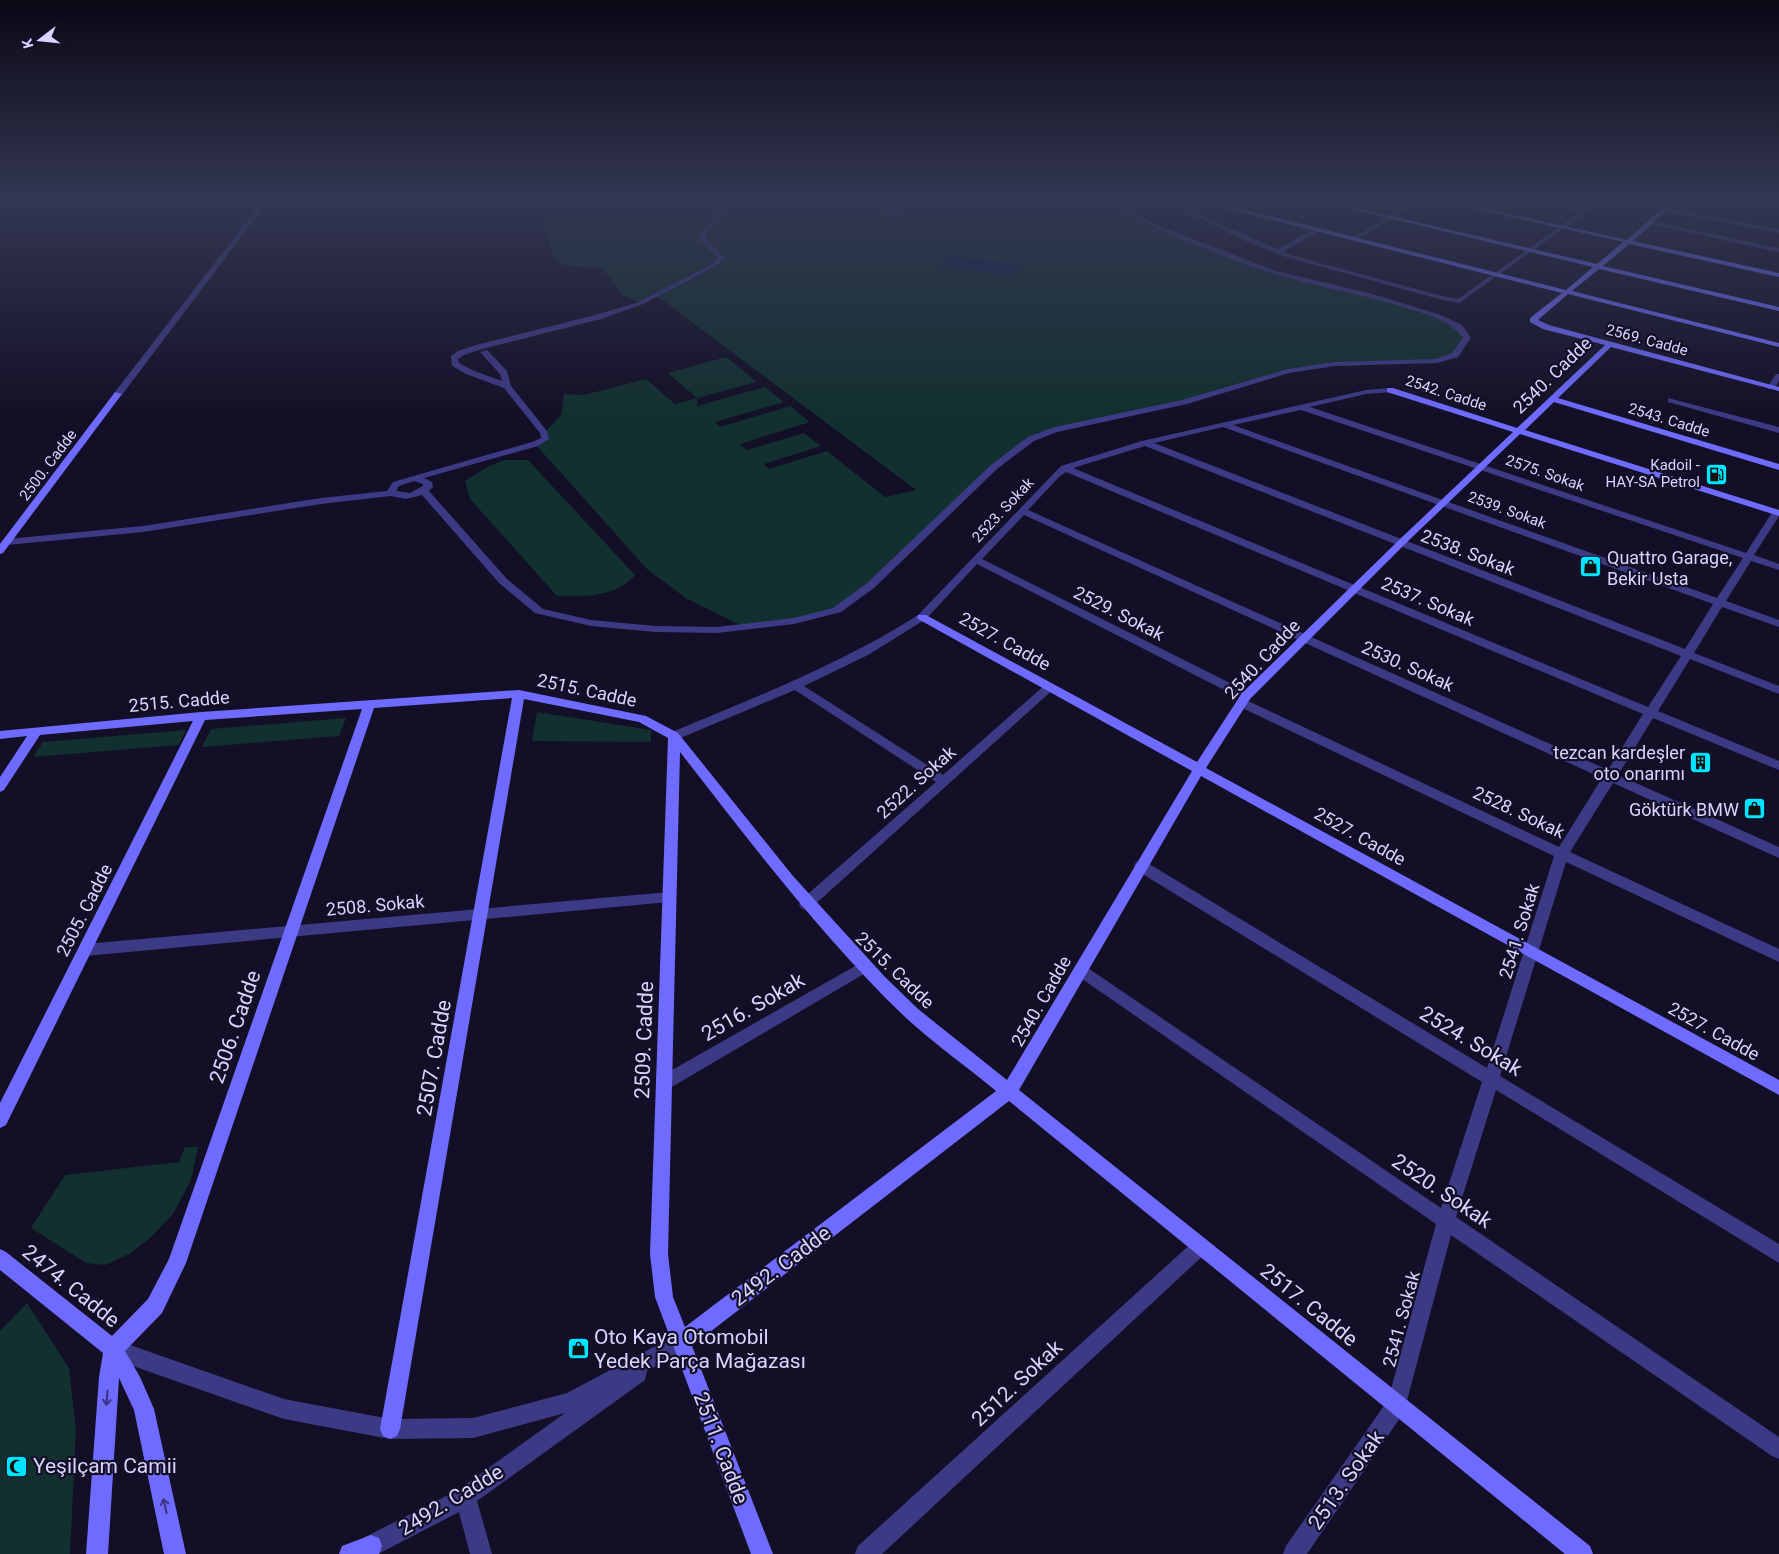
<svg xmlns="http://www.w3.org/2000/svg" width="1779" height="1554" viewBox="0 0 1779 1554" font-family="Roboto,sans-serif">
<rect width="100%" height="100%" fill="#130f26"/>
<!-- green -->
<path fill="#12302f" d="M 693,199 L 1119,199 L 1134,214 L 1150,224 L 1274,272 L 1367,294 L 1439,316 L 1467,338 L 1455,355 L 1437,361 L 1335,364 L 1288,371 L 1184,402 L 1055,430 L 1031,439 L 994,467 L 870,586 L 837,610 L 747,628 L 687,599 L 648,570 L 535,444 L 545,439 L 544,433 L 561,415 L 564,394 L 584,395 L 646,379 L 675,404 L 697,398 L 668,373 L 726,357 L 757,382 L 697,398 L 697,406 L 765,387 L 784,402 L 715,422 L 720,427 L 790,406 L 810,422 L 740,444 L 747,450 L 804,433 L 821,446 L 764,464 L 769,469 L 827,451 L 885,497 L 916,490 L 657,296 L 641,303 L 624,296 L 602,268 L 566,266 L 554,257 L 543,222 L 694,206 Z
M 505,460 L 528,460 L 635,575 C 617,597 583,597 557,596 L 470,499 L 465,481 L 487,467 Z
M 537,712 L 651,730 L 651,742 L 532,741 Z
M 346,718 L 339,736 L 202,747 L 211,729 Z
M 186,730 L 179,745 L 33,757 L 43,742 Z
M 185,1147 L 198,1147 L 191,1180 L 173,1214 L 149,1239 L 129,1254 L 105,1265 L 86,1263 L 31,1228 L 65,1175 L 179,1162 Z
M 27,1303 L 69,1368 L 76,1430 L 70,1554 L 0,1554 L 0,1331 Z"/>
<!-- water -->
<path fill="#0c2248" d="M 886,199 L 914,199 L 895,219 L 868,216 Z
M 948,256 L 1018,264 L 1011,275 L 940,266 Z"/>
<g fill="none" stroke-linecap="round" stroke-linejoin="round">
<!-- street -->
<path fill="#3d3a85" fill-rule="evenodd" d="M 264,199 L 270,199 L 121,396 L 115,396 L 115,392 Z
M 735,199 L 742,199 L 725,211 L 706,233 L 706,240 L 725,258 L 716,266 L 643,304 L 601,319 L 482,349 L 464,355 L 458,359 L 459,363 L 472,370 L 502,381 L 500,374 L 480,352 L 487,350 L 507,371 L 511,386 L 547,431 L 549,439 L 538,446 L 424,478 L 432,482 L 433,487 L 429,491 L 507,579 L 543,609 L 591,620 L 656,626 L 717,627 L 794,618 L 833,608 L 866,584 L 991,465 L 1028,437 L 1055,427 L 1182,400 L 1288,369 L 1335,362 L 1436,359 L 1452,353 L 1463,338 C 1448,317 1420,313 1397,305 C 1356,293 1313,286 1272,273 C 1248,266 1224,256 1201,247 C 1170,235 1138,225 1116,199 L 1122,199 L 1136,213 L 1152,223 L 1276,271 L 1369,293 L 1441,315 L 1462,325 L 1471,338 L 1458,357 L 1437,363 L 1335,366 L 1289,373 L 1187,404 L 1057,432 L 1034,441 L 997,469 L 874,588 L 841,612 L 794,624 L 717,633 L 656,632 L 591,626 L 535,613 L 499,583 L 422,495 L 406,499 L 391,496 L 321,504 L 143,532 L 7,545 L 2,542 L 7,539 L 143,526 L 321,498 L 387,491 L 393,482 L 532,442 L 541,438 L 540,433 L 504,388 L 466,374 L 452,366 L 451,356 L 458,351 L 476,345 L 595,315 L 639,302 L 712,264 L 718,258 L 701,241 L 700,233 L 721,209 ZM 414,481 L 423,484 L 423,486 L 410,493 L 396,491 L 399,486 Z
M 1204,199 L 1211,199 L 1191,211 L 1277,249 L 1315,229 L 1319,229 L 1319,231 L 1282,252 L 1287,254 L 1442,296 L 1458,299 L 1577,214 L 1568,209 L 1525,199 C 1543,199 1565,203 1581,211 L 1597,200 L 1602,201 L 1459,303 L 1439,299 L 1283,256 L 1241,239 L 1184,211 Z
M 1417,199 L 1424,199 L 1356,240 L 1351,239 Z
M 1666,208 L 1779,229 L 1779,233 L 1664,211 Z
M 1651,221 L 1779,248 L 1779,252 L 1649,224 Z
M 1776,374 L 1779,374 L 1779,381 L 1774,389 L 1768,389 L 1767,387 Z
M 1390,388 L 1394,390 L 1393,392 L 1366,394 L 1310,407 L 1746,553 L 1773,511 L 1779,511 L 1779,516 L 1754,555 L 1779,564 L 1779,570 L 1751,561 L 1726,601 L 1779,620 L 1779,627 L 1722,607 L 1694,653 L 1779,686 L 1779,694 L 1690,659 L 1658,711 L 1779,761 L 1779,770 L 1653,718 L 1618,775 L 1779,847 L 1779,858 L 1613,783 L 1570,852 L 1779,949 L 1779,962 L 1566,862 L 1500,1076 L 1779,1244 L 1779,1263 L 1496,1090 L 1456,1217 L 1779,1437 L 1779,1459 L 1772,1456 L 1451,1235 L 1404,1412 L 1307,1554 L 1283,1554 L 1286,1546 L 1388,1400 L 1436,1224 L 1075,974 L 1073,970 L 1075,966 L 1080,964 L 1085,966 L 1441,1208 L 1482,1082 L 1136,870 L 1134,866 L 1136,862 L 1141,861 L 1146,862 L 1487,1068 L 1554,856 L 1238,706 L 1236,703 L 1238,700 L 1246,700 L 1559,847 L 1602,778 L 1024,515 L 982,559 L 1250,693 L 1252,696 L 1250,699 L 1242,699 L 977,564 L 926,619 L 868,655 L 804,686 L 943,775 L 1046,684 L 1050,683 L 1056,687 L 811,908 L 806,910 L 801,908 L 799,904 L 801,900 L 936,782 L 795,690 L 678,739 L 674,740 L 668,736 L 670,733 C 755,697 840,665 918,615 L 1061,466 L 1142,441 L 1366,390 ZM 1301,410 L 1743,558 L 1717,598 L 1233,425 ZM 1223,427 L 1713,604 L 1685,649 L 1154,443 ZM 1145,446 L 1681,656 L 1648,707 L 1073,468 ZM 1066,472 L 1643,714 L 1608,770 L 1028,510 L 1060,476 Z
M 1668,398 L 1779,427 L 1779,433 L 1668,402 Z
M 669,892 L 674,893 L 676,897 L 674,901 L 669,902 L 85,956 L 80,954 L 78,950 L 80,946 L 85,944 Z
M 864,961 L 869,963 L 871,967 L 869,971 L 670,1088 L 664,1090 L 658,1088 L 656,1083 L 658,1078 Z
M 1201,1237 L 1207,1240 L 1210,1246 L 1207,1252 L 882,1554 L 855,1554 L 858,1546 L 1195,1240 Z
M 680,1333 L 687,1336 L 690,1343 L 687,1350 L 647,1371 L 645,1380 L 477,1501 L 492,1554 L 470,1554 L 459,1512 L 378,1554 L 363,1554 L 360,1546 L 363,1538 L 458,1490 L 565,1413 L 473,1438 L 390,1439 L 284,1419 L 113,1359 L 106,1356 L 103,1349 L 106,1342 L 113,1339 L 284,1399 L 390,1419 L 473,1418 L 567,1393 Z"/>
<!-- secondary -->
<path fill="#6f6bff" fill-rule="evenodd" d="M 1202,199 L 1566,290 L 1593,267 L 1309,199 L 1319,199 L 1597,264 L 1623,242 L 1432,199 L 1442,199 L 1627,240 L 1661,209 L 1666,208 L 1668,211 L 1665,212 L 1633,241 L 1779,273 L 1779,277 L 1629,244 L 1603,266 L 1779,307 L 1779,311 L 1599,269 L 1572,291 L 1779,343 L 1779,347 L 1568,294 L 1538,320 L 1549,325 L 1779,387 L 1779,391 L 1611,347 L 1558,398 L 1779,464 L 1779,470 L 1554,402 L 1525,430 L 1779,510 L 1779,516 L 1520,434 L 1404,545 L 1250,699 L 1206,768 L 1779,1080 L 1779,1095 L 1201,776 L 1019,1090 L 1590,1546 L 1593,1554 L 1565,1554 L 1009,1101 L 692,1346 L 773,1554 L 751,1554 L 655,1297 L 650,1254 L 668,738 L 639,722 L 524,699 L 400,1429 L 397,1436 L 390,1439 L 383,1436 L 380,1429 L 512,698 L 374,708 L 186,1263 L 162,1313 L 125,1351 L 140,1377 L 154,1409 L 186,1554 L 164,1554 L 134,1410 L 119,1378 L 108,1554 L 86,1554 L 99,1377 L 103,1353 L 0,1270 L 0,1249 L 6,1252 L 112,1336 L 148,1299 L 169,1259 L 362,709 L 205,720 L 6,1125 L 0,1128 L 0,1103 L 193,721 L 40,735 L 4,790 L 0,792 L 0,777 L 27,736 L 0,739 L 0,731 L 201,712 L 519,690 L 646,716 L 678,733 L 793,876 L 885,977 L 918,1009 L 1007,1080 L 1192,771 L 918,619 L 917,617 L 918,615 L 926,615 L 1197,762 L 1242,693 L 1398,541 L 1513,432 L 1387,392 L 1387,388 L 1393,388 L 1517,428 L 1605,345 L 1543,329 L 1530,322 L 1530,318 L 1562,293 L 1200,202 ZM 680,752 C 751,843 821,936 905,1017 C 933,1043 966,1066 996,1091 L 685,1327 L 673,1297 L 668,1254 Z
M 115,392 L 122,394 L 3,553 L 0,554 L 0,544 Z
M 371,1535 L 379,1538 L 382,1546 L 379,1554 L 339,1554 L 342,1546 Z"/>
</g>
<!-- one-way arrows -->
<defs><path id="oneway-shaft" d="M-6 0H5M1.5-3L5.5 0L1.5 3" fill="none" stroke-width="1.6" stroke-linecap="round" stroke-linejoin="round" transform="scale(1.25)"/></defs>
<g stroke="#38347d">
<use href="#oneway-shaft" transform="translate(107 1398) rotate(94)"/>
<use href="#oneway-shaft" transform="translate(165 1506) rotate(-102)"/>
</g>
<!-- sky -->
<linearGradient id="sky" x2="0" y2="1"><stop stop-color="#0a0815"/><stop offset="0.48" stop-color="#333752"/><stop offset="1" stop-color="#333752" stop-opacity="0"/></linearGradient>
<rect width="1779" height="416" fill="url(#sky)"/>
<!-- icons -->
<defs>
<symbol id="fuel-square" viewBox="-11 -11 22 22"><rect x="-9" y="-9" width="18" height="18" rx="4" fill="#00e5ff" stroke="#130f26"/><path d="M-5.5-6h7V0h2V4h1.3V-2.5L3-4.5l.8-.8L6-3V5H2.5V1h-1V6h-7ZM-4.2-4.7v3.2H.2V-4.7Z" fill="#111"/></symbol>
<symbol id="shop-square" viewBox="-11 -11 22 22"><rect x="-9" y="-9" width="18" height="18" rx="4" fill="#00e5ff" stroke="#130f26"/><path d="M-5-2.5h2.3a2.7 3.5 0 0 1 5.4 0H5L5.5 6h-11ZM-1.5-2.5h3a1.5 2.3 0 0 0-3 0Z" fill="#111"/></symbol>
<symbol id="building-square" viewBox="-11 -11 22 22"><rect x="-9" y="-9" width="18" height="18" rx="4" fill="#00e5ff" stroke="#130f26"/><path d="M-4-6H4V6H1V3H-1V6H-4ZM-2.5-4.3h1.7v1.8h-1.7ZM.8-4.3h1.7v1.8H.8ZM-2.5-1h1.7V.8h-1.7ZM.8-1h1.7V.8H.8Z" fill="#111"/></symbol>
<symbol id="mosque-square" viewBox="-11 -11 22 22"><rect x="-9" y="-9" width="18" height="18" rx="4" fill="#00e5ff" stroke="#130f26"/><path d="M3.5-4.9A6 6 0 1 0 3.5 4.9A5 5 0 1 1 3.5-4.9Z" fill="#111"/></symbol>
</defs>
<g fill-rule="evenodd">
<use href="#fuel-square" x="1704" y="462" width="25" height="25"/>
<use href="#shop-square" x="1578" y="554" width="25" height="25"/>
<use href="#building-square" x="1688" y="750" width="25" height="25"/>
<use href="#shop-square" x="1742" y="796" width="25" height="25"/>
<use href="#shop-square" x="566" y="1336" width="25" height="25"/>
<use href="#mosque-square" x="4" y="1454" width="25" height="25"/>
</g>
<g text-anchor="middle" dominant-baseline="central" stroke-width="4.5" stroke-linejoin="round" paint-order="stroke">
<!-- far-street labels -->
<g font-size="15" fill="#d9d4ff" stroke="#130f26">
<text transform="translate(1647 340) rotate(15)">2569. Cadde</text>
<text transform="translate(1446 393) rotate(18)">2542. Cadde</text>
<text transform="translate(1669 420) rotate(17)">2543. Cadde</text>
<text transform="translate(48 465) rotate(-53)">2500. Cadde</text>
<text transform="translate(1545 473) rotate(19)">2575. Sokak</text>
<text transform="translate(1003 510) rotate(-47)">2523. Sokak</text>
<text transform="translate(1507 510) rotate(20)">2539. Sokak</text>
</g>
<!-- far-poi labels -->
<g font-size="15" fill="#d9d4ff" stroke="#130f26" text-anchor="end">
<text x="1700" y="465">Kadoil -<tspan x="1700" dy="17">HAY-SA Petrol</tspan></text>
</g>
<!-- street labels -->
<g font-size="18" fill="#d9d4ff" stroke="#130f26">
<text transform="translate(1552 375) rotate(-44)">2540. Cadde</text>
<text transform="translate(1468 552) rotate(21)">2538. Sokak</text>
<text transform="translate(1428 601) rotate(23)">2537. Sokak</text>
<text transform="translate(1119 613) rotate(27)">2529. Sokak</text>
<text transform="translate(1005 641) rotate(29)">2527. Cadde</text>
<text transform="translate(1262 659) rotate(-47)">2540. Cadde</text>
<text transform="translate(1408 666) rotate(24)">2530. Sokak</text>
<text transform="translate(587 690) rotate(12)">2515. Cadde</text>
<text transform="translate(179 701) rotate(-5)">2515. Cadde</text>
<text transform="translate(916 782) rotate(-42)">2522. Sokak</text>
<text transform="translate(1519 812) rotate(25)">2528. Sokak</text>
<text transform="translate(1360 836) rotate(29)">2527. Cadde</text>
<text transform="translate(375 905) rotate(-5)">2508. Sokak</text>
<text transform="translate(84 910) rotate(-63)">2505. Cadde</text>
<text transform="translate(1519 931) rotate(-73)">2541. Sokak</text>
<text transform="translate(895 970) rotate(44)">2515. Cadde</text>
<text transform="translate(1041 1001) rotate(-60)">2540. Cadde</text>
<text transform="translate(1714 1031) rotate(29)">2527. Cadde</text>
<text transform="translate(1401 1319) rotate(-75)">2541. Sokak</text>
</g>
<!-- poi labels -->
<g font-size="18" fill="#d9d4ff" stroke="#130f26" text-anchor="end">
<text x="1607" y="557" text-anchor="start">Quattro Garage,<tspan x="1607" dy="21">Bekir Usta</tspan></text>
<text x="1685" y="752">tezcan kardeşler<tspan x="1685" dy="21">oto onarımı</tspan></text>
<text x="1739" y="809">Göktürk BMW</text>
</g>
<!-- near-street labels -->
<g font-size="21" fill="#d9d4ff" stroke="#130f26">
<text transform="translate(753 1007) rotate(-30)">2516. Sokak</text>
<text transform="translate(235 1027) rotate(-71)">2506. Cadde</text>
<text transform="translate(644 1040) rotate(-88)">2509. Cadde</text>
<text transform="translate(1471 1041) rotate(31)">2524. Sokak</text>
<text transform="translate(434 1058) rotate(-80)">2507. Cadde</text>
<text transform="translate(1442 1191) rotate(34)">2520. Sokak</text>
<text transform="translate(781 1266) rotate(-37)">2492. Cadde</text>
<text transform="translate(71 1286) rotate(39)">2474. Cadde</text>
<text transform="translate(1309 1305) rotate(39)">2517. Cadde</text>
<text transform="translate(1017 1383) rotate(-43)">2512. Sokak</text>
<text transform="translate(721 1448) rotate(69)">2511. Cadde</text>
<text transform="translate(1346 1480) rotate(-55)">2513. Sokak</text>
<text transform="translate(451 1500) rotate(-31)">2492. Cadde</text>
</g>
<!-- near-poi labels -->
<g font-size="21" fill="#d9d4ff" stroke="#130f26" text-anchor="start">
<text x="594" y="1337">Oto Kaya Otomobil<tspan x="594" dy="24">Yedek Parça Mağazası</tspan></text>
<text x="33" y="1466">Yeşilçam Camii</text>
</g>
</g>
<!-- north arrow -->
<g transform="translate(40 40) rotate(254)" stroke="#130f26" stroke-width="4" paint-order="stroke">
<path d="M0-4L9 19L0 12L-9 19Z" fill="#d9d4ff"/>
<text y="-8" font-size="14" font-weight="bold" text-anchor="middle" fill="#d9d4ff">K</text>
</g>
</svg>
